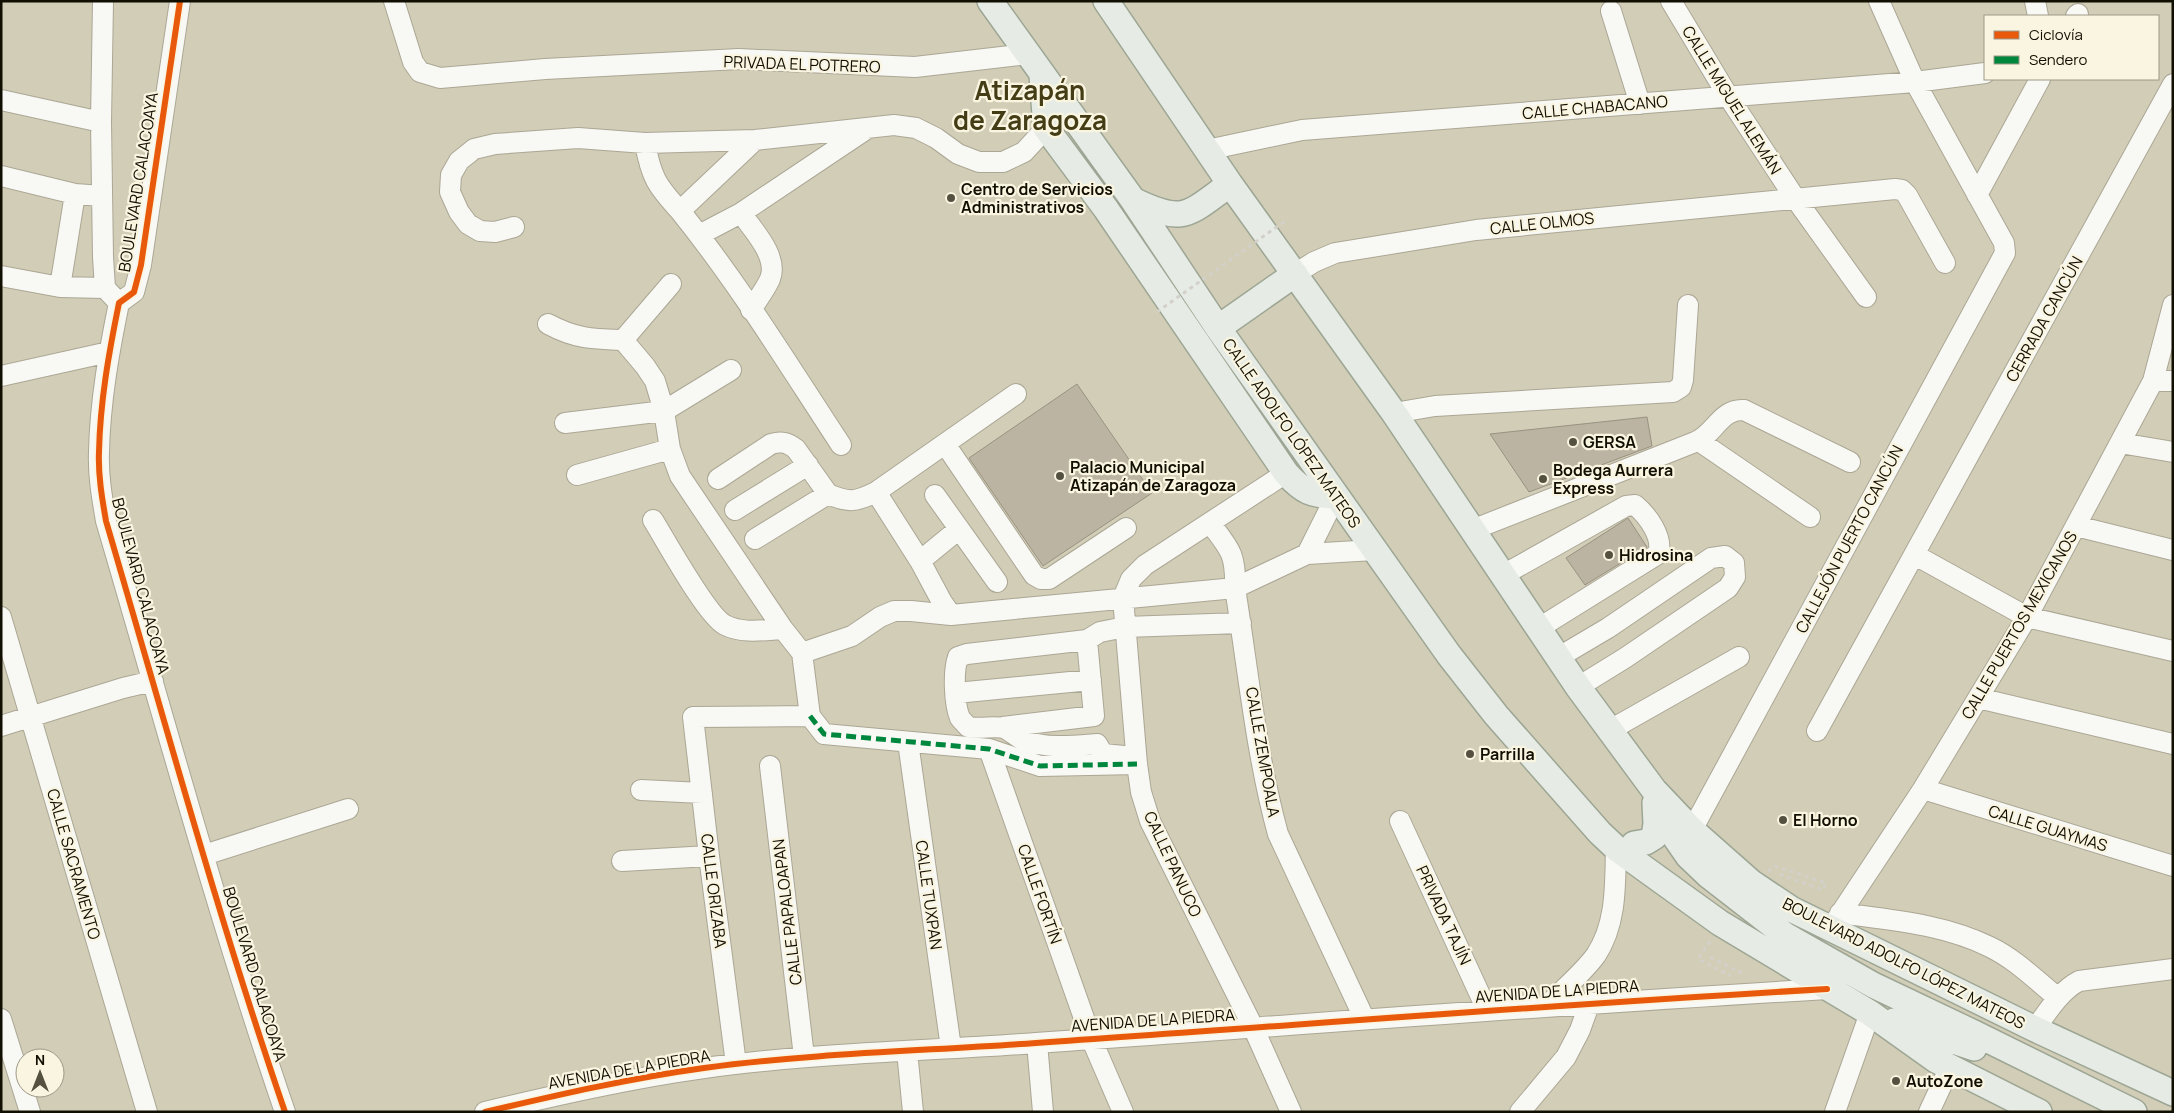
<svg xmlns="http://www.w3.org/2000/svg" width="2174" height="1113" viewBox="0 0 2174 1113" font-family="Manrope,sans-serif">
<rect width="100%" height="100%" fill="#d2cdb6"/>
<!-- building -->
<path fill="#bbb4a3" stroke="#989281" d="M 1077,384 L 1152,493 L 1043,566 L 969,458 Z
M 1647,417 L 1652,446 L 1529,492 L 1490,434 Z
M 1628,518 L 1647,547 L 1585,585 L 1566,558 Z"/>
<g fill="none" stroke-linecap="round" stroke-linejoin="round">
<defs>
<path id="minor" d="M 103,1 L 101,122 L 103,257 L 105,288 L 119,303
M 180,1 L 141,265 L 134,292 L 119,303 C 109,352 100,402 99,452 C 98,475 102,498 106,521 C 164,718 218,917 285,1112
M 394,1 L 413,62 L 420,72 L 440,78 L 545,69 L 739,59 L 915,67 L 1028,54
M 1671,1 L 1728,96 L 1795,198 L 1866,297
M 2035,1 L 2038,16
M 1611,11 L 1640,104
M 2076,16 L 2078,14
M 1,100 L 101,122
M 755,140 L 680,211 C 739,284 789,366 841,445
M 645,143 C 651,177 657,186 680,211
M 1207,150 L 1302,130 L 1915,82 L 1985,73
M 1,176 L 75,194 L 102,196
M 1977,195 L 2040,79
M 514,227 L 495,232 L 480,231 L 468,224 L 459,212 L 450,192 L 451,175 L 459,161 L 474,149 L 495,144 L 578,138 L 645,143 L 755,140 L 894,125 L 916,128 L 936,138 L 958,154 L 979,162 L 1003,162 L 1024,152 L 1046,128
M 699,235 L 741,213
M 1295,274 L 1314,262 L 1335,253 L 1476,230 L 1895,189 L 1902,190 L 1907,195 L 1945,263
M 1,276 L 60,287 L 105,288
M 671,284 L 623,340 L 645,366 L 655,381 L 664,411 L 670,449 L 680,476 L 783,629 L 802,653 L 810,716 L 824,734 L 989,749 L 1040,766 L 1137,764
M 60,287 L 75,194
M 751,310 C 757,300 765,290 770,279 C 779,257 753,230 741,213 L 868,128
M 548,324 C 576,339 593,339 623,340
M 1,376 L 109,352
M 2153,381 L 2173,381
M 1394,413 L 1435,406 L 1673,392 L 1681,387 L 1683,380 L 1688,305
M 565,423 L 664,411 L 731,370
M 1699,441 L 1810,517
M 2120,443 L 2173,452
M 945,444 L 1034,575 L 1041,579 L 1049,579 L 1126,528
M 1286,473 L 1145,565 L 1131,579 L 1123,598 L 1137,764 L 1141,792 L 1150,821 L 1253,1027 L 1291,1112
M 577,475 L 670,449
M 718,479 L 771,444 C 781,441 787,442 796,449 L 828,494
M 876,492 L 920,561 L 942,602 L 951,615
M 935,495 L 997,582
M 735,510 L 808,465
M 653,520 C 666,541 707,616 725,625 C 743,634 764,630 783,629
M 1210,523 C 1230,549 1236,554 1235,588 C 1248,669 1256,754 1278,834 L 1364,1018
M 2076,526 L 2173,550
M 1472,530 C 1546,501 1621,471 1695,442 C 1714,435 1721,408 1744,410 L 1850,462
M 755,539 L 828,494 C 849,503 856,502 876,492 L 1016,394
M 1307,554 L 1336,496
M 1915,555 L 2027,617 L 2173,651
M 920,561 L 959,529
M 1503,575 L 1626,506 L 1635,505 C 1647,515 1664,537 1658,554 L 1539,628
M 1,617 L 147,1112
M 802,653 L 852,636 L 880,617 L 894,611 L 911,611 L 951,615 L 1235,588 L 1307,554 L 1374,550
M 1559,657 L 1608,628 L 1711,558 L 1725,556 L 1734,563 L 1735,577 L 1728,588 L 1625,658 L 1578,687
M 956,693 L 1091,680
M 1978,698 L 2173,744
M 1,726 L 123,688 L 153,681
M 1003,727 L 1094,716 L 1087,640
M 1610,730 L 1739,657
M 1817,731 L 2173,84
M 908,742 L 951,1048
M 989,749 L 1091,1038 L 1123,1112
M 1124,756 L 1103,754 L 1097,744 C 1072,746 1047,749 1023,740 C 1016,737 1010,730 1003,728 C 996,726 979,729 968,727 C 966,724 962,721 960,718 C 954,704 953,671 958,657 L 967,654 L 1087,640 L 1100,632 L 1125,627 L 1241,623
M 770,766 L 804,1057
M 1923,789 L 2173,866
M 641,790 L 702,793
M 1400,821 L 1487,1010
M 1692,830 L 2005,253 L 2004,243 L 1915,82 L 1879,1
M 204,855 L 348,809
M 622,861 L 709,856
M 1840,913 C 1891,920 1943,924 1990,947 C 2015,959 2036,980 2058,998
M 1831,928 L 1923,789 L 2027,617 L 2153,381 L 2173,305
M 1548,1005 C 1563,989 1583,973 1596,955 C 1617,923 1615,884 1616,848
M 1,1019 L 30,1112
M 2035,1029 C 2048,1011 2060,991 2079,981 L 2173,969
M 1037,1043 L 1043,1112
M 907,1051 L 913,1112
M 736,1064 L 709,856 L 693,717 L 810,716
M 485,1112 C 557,1095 631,1078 704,1068 C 814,1053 925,1051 1036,1043 C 1299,1025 1563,1004 1827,989
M 1520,1112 L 1566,1057 L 1580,1030 L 1590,1002
M 1835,1112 L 1870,1013
M 1929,1112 L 1950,1067"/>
<path id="major" d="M 990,1 L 1133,200 L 1218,328 L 1449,655 L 1496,715 L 1600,833 L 1616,848 L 1720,923 L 1870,1013 L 1936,1060 L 2039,1112
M 1106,1 L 1230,184 L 1394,413 L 1578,687 L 1654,790 L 1692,830 L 1752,883 L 1791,909 L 2035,1029 L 2173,1093
M 1042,75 L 1046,128 L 1106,209 L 1286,473 C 1303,492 1311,495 1336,496
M 1133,200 C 1184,225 1187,215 1230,184
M 1218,328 L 1295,274
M 1660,804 L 1670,830 L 1688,856 L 1709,876 L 1785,935 L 1873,985 L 1974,1033 L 2134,1112
M 1634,844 L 1646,842 L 1654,837 L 1656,824 L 1655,803
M 1894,1021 L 1974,1048"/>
</defs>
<!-- minor casing -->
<use href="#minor" stroke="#aba795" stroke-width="22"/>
<!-- major casing -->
<use href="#major" stroke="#9da694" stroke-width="28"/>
<!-- path -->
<path stroke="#d2d0c9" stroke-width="3" stroke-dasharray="4 4" stroke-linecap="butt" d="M 1768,871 L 1775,866 L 1826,883 L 1823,890 L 1779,874
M 1710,941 L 1698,959 L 1731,976
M 1710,957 L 1746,975"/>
<!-- minor -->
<use href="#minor" stroke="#f8f8f4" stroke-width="20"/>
<!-- major -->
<use href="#major" stroke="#e6ece5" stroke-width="25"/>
<!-- path-bridge -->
<path stroke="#d2d0c9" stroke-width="3" stroke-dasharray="4 4" stroke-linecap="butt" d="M 1157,312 L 1285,221"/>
<!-- quiet -->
<path stroke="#00873e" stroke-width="5" stroke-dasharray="10 5" stroke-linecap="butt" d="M 810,716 L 824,734 L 989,749 L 1040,766 L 1137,764"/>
<defs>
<path id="cycleway" d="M 180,1 L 141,265 L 134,292 L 119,303 C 109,352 100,402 99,452 C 98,475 102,498 106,521 C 164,718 218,917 285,1112
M 485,1112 C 557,1095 631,1078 704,1068 C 814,1053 925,1051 1036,1043 C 1299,1025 1563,1004 1827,989"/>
</defs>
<!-- cycleway casing -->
<use href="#cycleway" stroke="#faf5e0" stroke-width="9"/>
<!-- cycleway -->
<use href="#cycleway" stroke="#e8590c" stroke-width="6"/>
</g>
<!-- markers -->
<g fill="#555141" stroke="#faf5e0" stroke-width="2">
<circle cx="951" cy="198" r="5"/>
<circle cx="1573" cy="442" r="5"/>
<circle cx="1060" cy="476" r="5"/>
<circle cx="1543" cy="479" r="5"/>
<circle cx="1609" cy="555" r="5"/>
<circle cx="1470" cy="754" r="5"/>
<circle cx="1783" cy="820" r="5"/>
<circle cx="1896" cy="1081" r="5"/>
</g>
<g text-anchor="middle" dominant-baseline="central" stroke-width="4.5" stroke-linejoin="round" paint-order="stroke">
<!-- street labels -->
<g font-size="16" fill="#110e02" stroke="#faf5e0">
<text transform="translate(802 64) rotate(2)">PRIVADA EL POTRERO</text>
<text transform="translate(1732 100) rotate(58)">CALLE MIGUEL ALEMÁN</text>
<text transform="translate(1595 107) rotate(-5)">CALLE CHABACANO</text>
<text transform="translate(138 182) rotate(-81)">BOULEVARD CALACOAYA</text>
<text transform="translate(1542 223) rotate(-6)">CALLE OLMOS</text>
<text transform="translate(2044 319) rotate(-61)">CERRADA CANCÚN</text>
<text transform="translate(1292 433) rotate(55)">CALLE ADOLFO LÓPEZ MATEOS</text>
<text transform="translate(1849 539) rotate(-62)">CALLEJÓN PUERTO CANCÚN</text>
<text transform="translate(141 586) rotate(75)">BOULEVARD CALACOAYA</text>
<text transform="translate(2019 625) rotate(-60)">CALLE PUERTOS MEXICANOS</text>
<text transform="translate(1263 752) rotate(80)">CALLE ZEMPOALA</text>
<text transform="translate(2048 828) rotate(17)">CALLE GUAYMAS</text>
<text transform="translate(74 864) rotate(74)">CALLE SACRAMENTO</text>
<text transform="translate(1173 864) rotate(65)">CALLE PANUCO</text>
<text transform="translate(714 891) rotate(83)">CALLE ORIZABA</text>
<text transform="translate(1040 894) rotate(71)">CALLE FORTÍN</text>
<text transform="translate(929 895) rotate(82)">CALLE TUXPAN</text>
<text transform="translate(787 912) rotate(-97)">CALLE PAPALOAPAN</text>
<text transform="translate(1444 915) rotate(65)">PRIVADA TAJÍN</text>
<text transform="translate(1904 963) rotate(27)">BOULEVARD ADOLFO LÓPEZ MATEOS</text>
<text transform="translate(255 974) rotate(73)">BOULEVARD CALACOAYA</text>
<text transform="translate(1557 991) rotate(-4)">AVENIDA DE LA PIEDRA</text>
<text transform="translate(1153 1020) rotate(-4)">AVENIDA DE LA PIEDRA</text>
<text transform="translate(629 1069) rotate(-10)">AVENIDA DE LA PIEDRA</text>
</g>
<!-- poi labels -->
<g font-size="16" font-weight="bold" fill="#110e02" stroke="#faf5e0" text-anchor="start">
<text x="961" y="189">Centro de Servicios<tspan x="961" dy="18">Administrativos</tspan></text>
<text x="1583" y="442">GERSA</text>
<text x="1070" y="467">Palacio Municipal<tspan x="1070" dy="18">Atizapán de Zaragoza</tspan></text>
<text x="1553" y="470">Bodega Aurrera<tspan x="1553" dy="18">Express</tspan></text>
<text x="1619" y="555">Hidrosina</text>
<text x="1480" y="754">Parrilla</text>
<text x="1793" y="820">El Horno</text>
<text x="1906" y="1081">AutoZone</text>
</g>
<!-- town labels -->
<g font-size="26" font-weight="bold" fill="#443c15" stroke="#faf5e0">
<text x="1030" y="90">Atizapán<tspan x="1030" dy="30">de Zaragoza</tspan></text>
</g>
</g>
<!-- border -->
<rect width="2174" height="1113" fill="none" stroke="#110e02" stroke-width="5"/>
<!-- legend -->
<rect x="1984" y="15" width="175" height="65" fill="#faf5e0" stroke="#9d9987"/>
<rect x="1994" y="31" width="25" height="8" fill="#e8590c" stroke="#9d9987"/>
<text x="2029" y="40" font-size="15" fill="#110e02">Ciclovía</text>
<rect x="1994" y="56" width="25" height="8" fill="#00873e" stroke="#9d9987"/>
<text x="2029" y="65" font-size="15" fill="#110e02">Sendero</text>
<!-- north arrow -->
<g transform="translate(40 1073)"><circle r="24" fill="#faf5e0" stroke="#9d9987"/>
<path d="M0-4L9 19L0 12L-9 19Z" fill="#555141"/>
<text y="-8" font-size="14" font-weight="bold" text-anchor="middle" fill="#110e02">N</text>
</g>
</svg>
